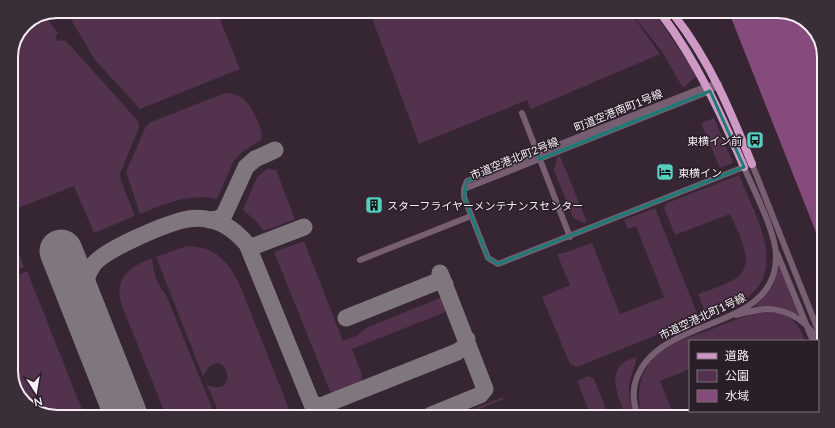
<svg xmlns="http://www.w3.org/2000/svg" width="835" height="428" viewBox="0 0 835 428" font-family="Lato,'Noto Sans JP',sans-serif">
<rect width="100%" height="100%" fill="#2a1e28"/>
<!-- built -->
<path fill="#362533" d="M 57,11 L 730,15 L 821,245 L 819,391 L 818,393 L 818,341 L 690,341 L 690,411 L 798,411 L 778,417 L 37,412 L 19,396 L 11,374 L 11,54 L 25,24 Z"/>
<!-- green -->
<path fill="#52324d" d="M 66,11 L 217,12 L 240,69 L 140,109 L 95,60 Z
M 370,13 L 632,15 L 660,54 L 531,109 L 527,100 L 419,144 Z
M 633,15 L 656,15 L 697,76 L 683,88 L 663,53 Z
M 45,16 L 58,33 L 55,37 L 58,41 L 64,40 L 67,42 L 138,121 L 139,128 L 120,174 L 121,181 L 135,216 L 94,233 L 74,186 L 11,211 L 11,54 L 25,24 Z
M 225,93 C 231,93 238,95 243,98 C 251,105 265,131 261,140 L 242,152 L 233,162 L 217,199 C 186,194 168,203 140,214 L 126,172 L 146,126 L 151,122 Z
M 714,118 L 733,163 L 720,168 L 701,123 Z
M 560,156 L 587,222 L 584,223 L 573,218 L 554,170 L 557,157 Z
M 267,169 L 276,170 L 295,219 L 264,231 L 256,221 L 243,210 L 257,177 Z
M 739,175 C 753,211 788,266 748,297 C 736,306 719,310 706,315 L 698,294 C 709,290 722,286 733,280 C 759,266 738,234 730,214 L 675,235 L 664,208 L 667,203 Z
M 655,208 L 699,318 L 577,367 L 570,364 L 542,297 L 570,285 L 557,254 L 564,253 L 592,243 L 620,314 L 664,297 L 636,226 L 628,229 L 624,220 Z
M 11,233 L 24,267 L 11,272 Z
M 304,241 L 343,341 L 358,335 L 366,328 L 442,297 L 446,310 L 443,313 L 352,349 L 362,375 L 361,381 L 335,392 L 330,391 L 274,252 Z
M 187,246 C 215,247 226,259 239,283 L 291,414 L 219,413 L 207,385 C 244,399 223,338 203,376 L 156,257 Z
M 152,258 C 153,272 157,285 166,295 L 214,413 L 165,413 L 122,306 C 113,279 129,267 152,258 Z
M 780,267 L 799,314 L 797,315 L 778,307 L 755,306 L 772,287 L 779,268 Z
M 27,271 L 83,412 L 37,412 L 19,396 L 11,374 L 11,278 Z
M 767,311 C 790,315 797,319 805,341 L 765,341 L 765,340 L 690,341 L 690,369 L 660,381 L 674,416 L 643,416 C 633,391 642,364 664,349 C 677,340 697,335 712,329 C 730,322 748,314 767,311 Z
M 637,357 L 629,384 L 629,393 L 634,416 L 625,416 C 617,393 603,365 637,357 Z
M 589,376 L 594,379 L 609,416 L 591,416 L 577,381 Z
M 503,397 L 504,399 L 474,411 L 475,415 L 457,415 Z"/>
<!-- water -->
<path fill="#854b7d" d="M 730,15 L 798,16 L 816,32 L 824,54 L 821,245 Z"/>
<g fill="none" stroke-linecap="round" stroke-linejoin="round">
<!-- taxiway -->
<path stroke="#80767e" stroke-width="17" d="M 210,220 L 218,219 L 224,215 L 246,167 L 255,159 L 275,150
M 249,248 L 304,227
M 85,312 C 82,295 83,280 93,265 C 105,249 167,223 188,219 C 195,218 203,218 210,220 C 226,223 237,233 247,244 L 316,414
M 346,318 L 436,282 L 445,284
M 311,402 L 315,405 L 321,406 L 457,352 L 466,346 L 467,339
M 431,415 L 480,395 L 485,389 L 440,273"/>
<!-- runway -->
<path stroke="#80767e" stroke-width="43" d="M 61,251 L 125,413"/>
<!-- minor -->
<path stroke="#785e73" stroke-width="6" d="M 522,113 L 570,237
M 752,164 L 820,335
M 464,189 L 710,91 L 719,84
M 777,253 L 813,341
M 360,260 L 471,216
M 736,315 C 746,313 756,309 767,309 C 790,309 811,324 820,345
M 818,355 L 820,359
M 638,416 C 633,403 632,388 638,375 C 663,316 775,331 776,258 C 777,234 754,191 744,167 L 498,264 L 488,258 L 464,197 L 464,189 L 467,181 L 707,86 L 719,84"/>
<!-- major -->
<path stroke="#cf99c6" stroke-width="8" d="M 662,15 C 697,62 721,114 744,167
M 674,15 C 710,61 730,110 752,164"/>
</g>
<!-- marked area -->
<path fill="none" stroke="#1b7c75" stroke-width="3" stroke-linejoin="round" d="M 710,91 L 744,167 L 498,264 L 488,258 L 464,197 L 467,181 L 537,153 L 540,159 Z"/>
<!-- icons -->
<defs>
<symbol id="bus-square" viewBox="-11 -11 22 22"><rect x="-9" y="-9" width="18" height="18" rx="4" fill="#58cec1" stroke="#2a1e28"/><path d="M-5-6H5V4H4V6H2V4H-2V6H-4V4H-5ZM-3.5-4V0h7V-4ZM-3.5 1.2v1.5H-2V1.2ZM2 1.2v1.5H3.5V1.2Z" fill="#111"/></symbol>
<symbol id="hotel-square" viewBox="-11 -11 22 22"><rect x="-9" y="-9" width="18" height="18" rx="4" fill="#58cec1" stroke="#2a1e28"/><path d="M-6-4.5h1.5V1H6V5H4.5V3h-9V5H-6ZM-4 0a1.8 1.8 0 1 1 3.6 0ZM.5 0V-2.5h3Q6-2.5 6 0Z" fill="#111"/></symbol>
<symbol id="building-square" viewBox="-11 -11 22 22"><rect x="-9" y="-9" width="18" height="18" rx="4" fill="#58cec1" stroke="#2a1e28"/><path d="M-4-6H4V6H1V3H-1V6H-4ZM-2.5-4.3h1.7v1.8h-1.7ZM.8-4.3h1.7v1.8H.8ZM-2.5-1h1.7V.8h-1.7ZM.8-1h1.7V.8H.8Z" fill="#111"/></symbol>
</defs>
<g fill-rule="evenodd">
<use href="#bus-square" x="745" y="130" width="20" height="20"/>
<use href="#hotel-square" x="655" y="162" width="20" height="20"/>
<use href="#building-square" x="364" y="195" width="20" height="20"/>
</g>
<g text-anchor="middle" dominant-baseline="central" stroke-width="3" stroke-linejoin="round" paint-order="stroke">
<!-- street labels -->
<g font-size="11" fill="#f7eef5" stroke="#2a1e28">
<text transform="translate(618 110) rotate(-22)">町道空港南町1号線</text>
<text transform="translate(514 158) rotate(-22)">市道空港北町2号線</text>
<text transform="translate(702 316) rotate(-25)">市道空港北町1号線</text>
</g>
<!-- poi labels -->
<g font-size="11" fill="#f7eef5" stroke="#2a1e28" text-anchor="start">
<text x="742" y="140" text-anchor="end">東横イン前</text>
<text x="678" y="172">東横イン</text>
<text x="387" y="205">スターフライヤーメンテナンスセンター</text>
</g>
</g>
<!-- crop -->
<path d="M0 0H835V428H0ZM57 18H778A39 39 0 0 1 817 57V371A39 39 0 0 1 778 410H57A39 39 0 0 1 18 371V57A39 39 0 0 1 57 18Z" fill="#3a2f38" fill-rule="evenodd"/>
<path fill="none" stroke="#f7eef5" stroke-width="2" d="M57 18H778A39 39 0 0 1 817 57V371A39 39 0 0 1 778 410H57A39 39 0 0 1 18 371V57A39 39 0 0 1 57 18Z"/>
<!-- legend -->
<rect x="689" y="340" width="130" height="72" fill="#2a1e28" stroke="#7c717a"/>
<rect x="697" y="353" width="20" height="6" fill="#cf99c6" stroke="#7c717a"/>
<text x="725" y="360" font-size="12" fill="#f7eef5">道路</text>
<rect x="697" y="370" width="20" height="12" fill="#52324d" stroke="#7c717a"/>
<text x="725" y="380" font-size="12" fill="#f7eef5">公園</text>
<rect x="697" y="390" width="20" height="12" fill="#854b7d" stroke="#7c717a"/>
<text x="725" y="400" font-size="12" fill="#f7eef5">水域</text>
<!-- north arrow -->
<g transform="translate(36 392) rotate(168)" stroke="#2a1e28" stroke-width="3" paint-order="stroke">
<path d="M0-3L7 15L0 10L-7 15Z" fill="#f7eef5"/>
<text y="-6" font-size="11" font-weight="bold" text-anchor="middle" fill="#f7eef5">N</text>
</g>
</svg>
